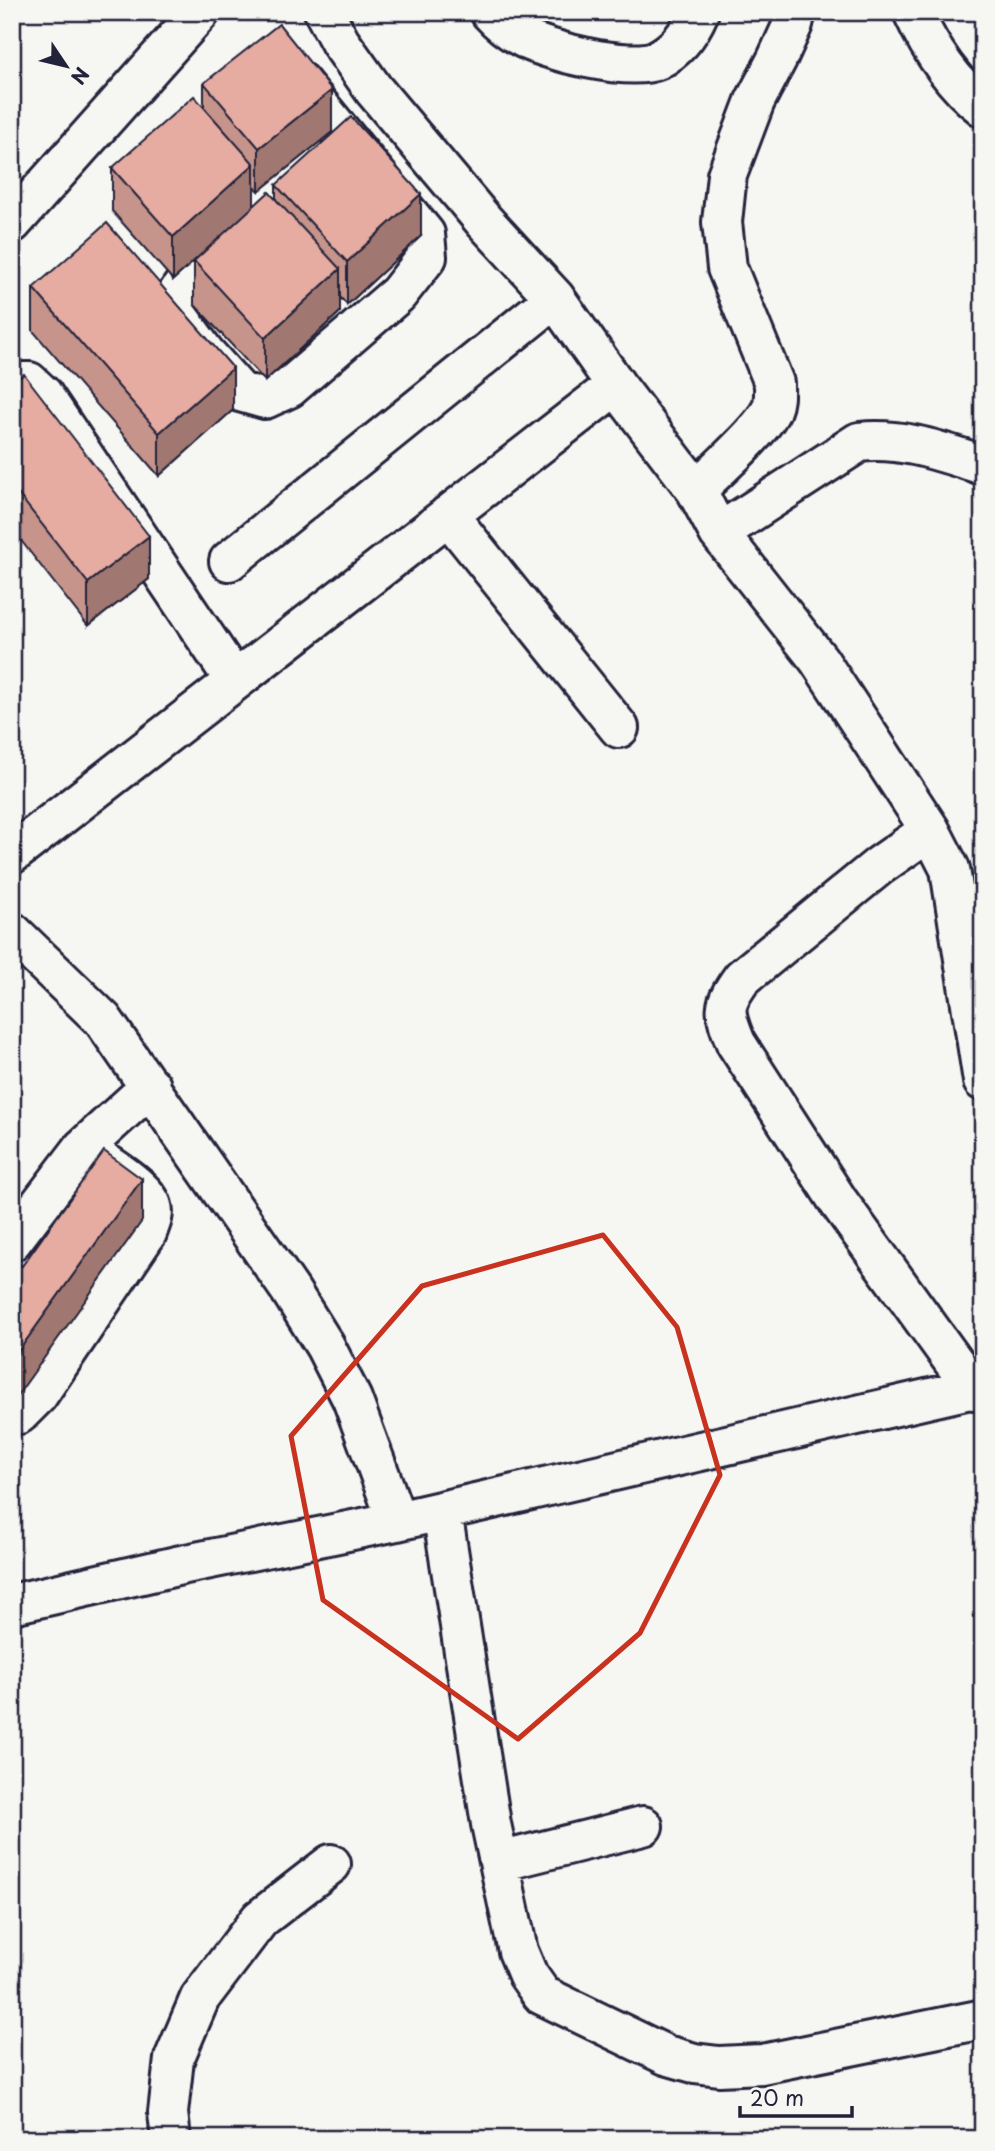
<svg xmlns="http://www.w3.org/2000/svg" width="995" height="2151" viewBox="0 0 995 2151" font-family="'Playpen Sans',sans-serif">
<rect width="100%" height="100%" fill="#f6f6f2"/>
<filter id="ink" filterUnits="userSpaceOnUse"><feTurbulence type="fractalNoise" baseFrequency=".0143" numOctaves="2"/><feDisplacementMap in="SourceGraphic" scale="14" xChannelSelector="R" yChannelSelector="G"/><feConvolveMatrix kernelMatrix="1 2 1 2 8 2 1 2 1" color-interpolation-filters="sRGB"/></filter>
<g filter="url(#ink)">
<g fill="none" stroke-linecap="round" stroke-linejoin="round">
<defs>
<path id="minor" d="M 324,12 L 340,42 L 374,90 L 484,221 L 555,298 L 616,385 L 696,490 L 719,533 L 819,660 L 930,830 L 950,869 L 983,1081
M 490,12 C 499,22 509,30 520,36 C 544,51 631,72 657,60 C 677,50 690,33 699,12
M 913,12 C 929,47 952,83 983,107
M 12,223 L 200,12
M 233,241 L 187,280 L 176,296 L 175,312 L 205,353 L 240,392 L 265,399 L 289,388 L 398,294 L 427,257 L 425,234 L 299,81
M 12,382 L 29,382 L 43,395 L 235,681
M 696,490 C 715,472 761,431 771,410 C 775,401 774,392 774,383 L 727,268 L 722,222 L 727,175 L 755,101 L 777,59 L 793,24 L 796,12
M 448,515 L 619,728
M 719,533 L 859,442 C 903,437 942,452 983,465
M 229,561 L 555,298
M 930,830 L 879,866 L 742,978 C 722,1006 723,1011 736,1043 L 838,1201 L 974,1390
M 12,854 L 616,385
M 12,932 L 103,1020 L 290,1290 L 325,1346 L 352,1399 L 397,1521
M 12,1241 L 83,1148
M 12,1414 L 19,1414 L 38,1395 L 147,1233 C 150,1224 155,1215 152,1206 C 146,1186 101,1161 83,1148 L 151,1086
M 442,1511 L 491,1824 L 509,1909 L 518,1951 L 528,1975 L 542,1995 L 666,2055 L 694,2063 L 719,2066 L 762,2064 L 983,2019
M 12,1604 L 181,1565 L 397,1521 L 983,1386
M 499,1862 L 643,1826
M 171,2139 L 168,2113 L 174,2059 L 200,1998 L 260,1919 L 331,1864"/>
</defs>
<!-- minor casing -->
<use href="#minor" stroke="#22223b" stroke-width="44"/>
<!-- minor -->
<use href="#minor" stroke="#f6f6f2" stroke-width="38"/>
</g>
<!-- wall -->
<path fill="#c6948b" stroke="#22223b" stroke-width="2" d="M 204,83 L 332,132 L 259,191 L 254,186 L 254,206 L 276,200 L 276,185 L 421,236 L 347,305 L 340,297 L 340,312 L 265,381 L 194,304 L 194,261 L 214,243 L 173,280 L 112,211 L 112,168 L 204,107 Z
M 33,288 L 233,410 L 159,476 L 33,331 Z
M 12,383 L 149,579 L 88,626 L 12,529 Z"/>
<!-- shaded-wall -->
<path fill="#a17871" stroke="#22223b" stroke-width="2" d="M 332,90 L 332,132 L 259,191 L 259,148 Z
M 254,164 L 254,207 L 173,280 L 173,237 Z
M 421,194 L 421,236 L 347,305 L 347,262 Z
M 340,269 L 340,312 L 265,381 L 265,338 Z
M 233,368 L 233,410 L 159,476 L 159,433 Z
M 149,536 L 149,579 L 88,626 L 88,583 Z
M 142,1179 L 142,1221 L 12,1403 L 12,1360 Z"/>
<!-- building -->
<path fill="#e6aca2" stroke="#22223b" stroke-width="2" d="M 279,24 L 332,90 L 259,148 L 204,83 Z
M 194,96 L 254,164 L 173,237 L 112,168 Z
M 351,117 L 421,194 L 347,262 L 276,185 Z
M 269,192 L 340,269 L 265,338 L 194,261 Z
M 107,223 L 233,368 L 159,433 L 33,288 Z
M 24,374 L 149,536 L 88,583 L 12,486 L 12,457 L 18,452 L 12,445 L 12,383 Z
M 104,1151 L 142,1179 L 12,1360 L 12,1258 L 22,1266 Z"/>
</g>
<!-- marked area -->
<path fill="none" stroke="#c8321e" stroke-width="5" stroke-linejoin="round" d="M 603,1235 L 677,1327 L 720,1475 L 640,1633 L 518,1739 L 323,1600 L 291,1436 L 422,1286 Z"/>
<!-- margin -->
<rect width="995" height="2151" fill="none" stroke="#f6f6f2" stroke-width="42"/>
<rect x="21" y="21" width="953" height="2109" fill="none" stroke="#22223b" stroke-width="2.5" filter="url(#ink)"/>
<!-- north arrow -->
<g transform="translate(66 66) rotate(125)" stroke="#f6f6f2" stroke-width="5" paint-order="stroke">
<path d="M0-5L12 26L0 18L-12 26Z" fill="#22223b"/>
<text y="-10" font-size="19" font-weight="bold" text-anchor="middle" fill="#22223b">N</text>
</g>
<!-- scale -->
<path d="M740 2106v10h112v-10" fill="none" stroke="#22223b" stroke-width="3.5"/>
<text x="750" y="2106" font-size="21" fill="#22223b" stroke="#f6f6f2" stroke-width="5" paint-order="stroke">20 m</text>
</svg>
